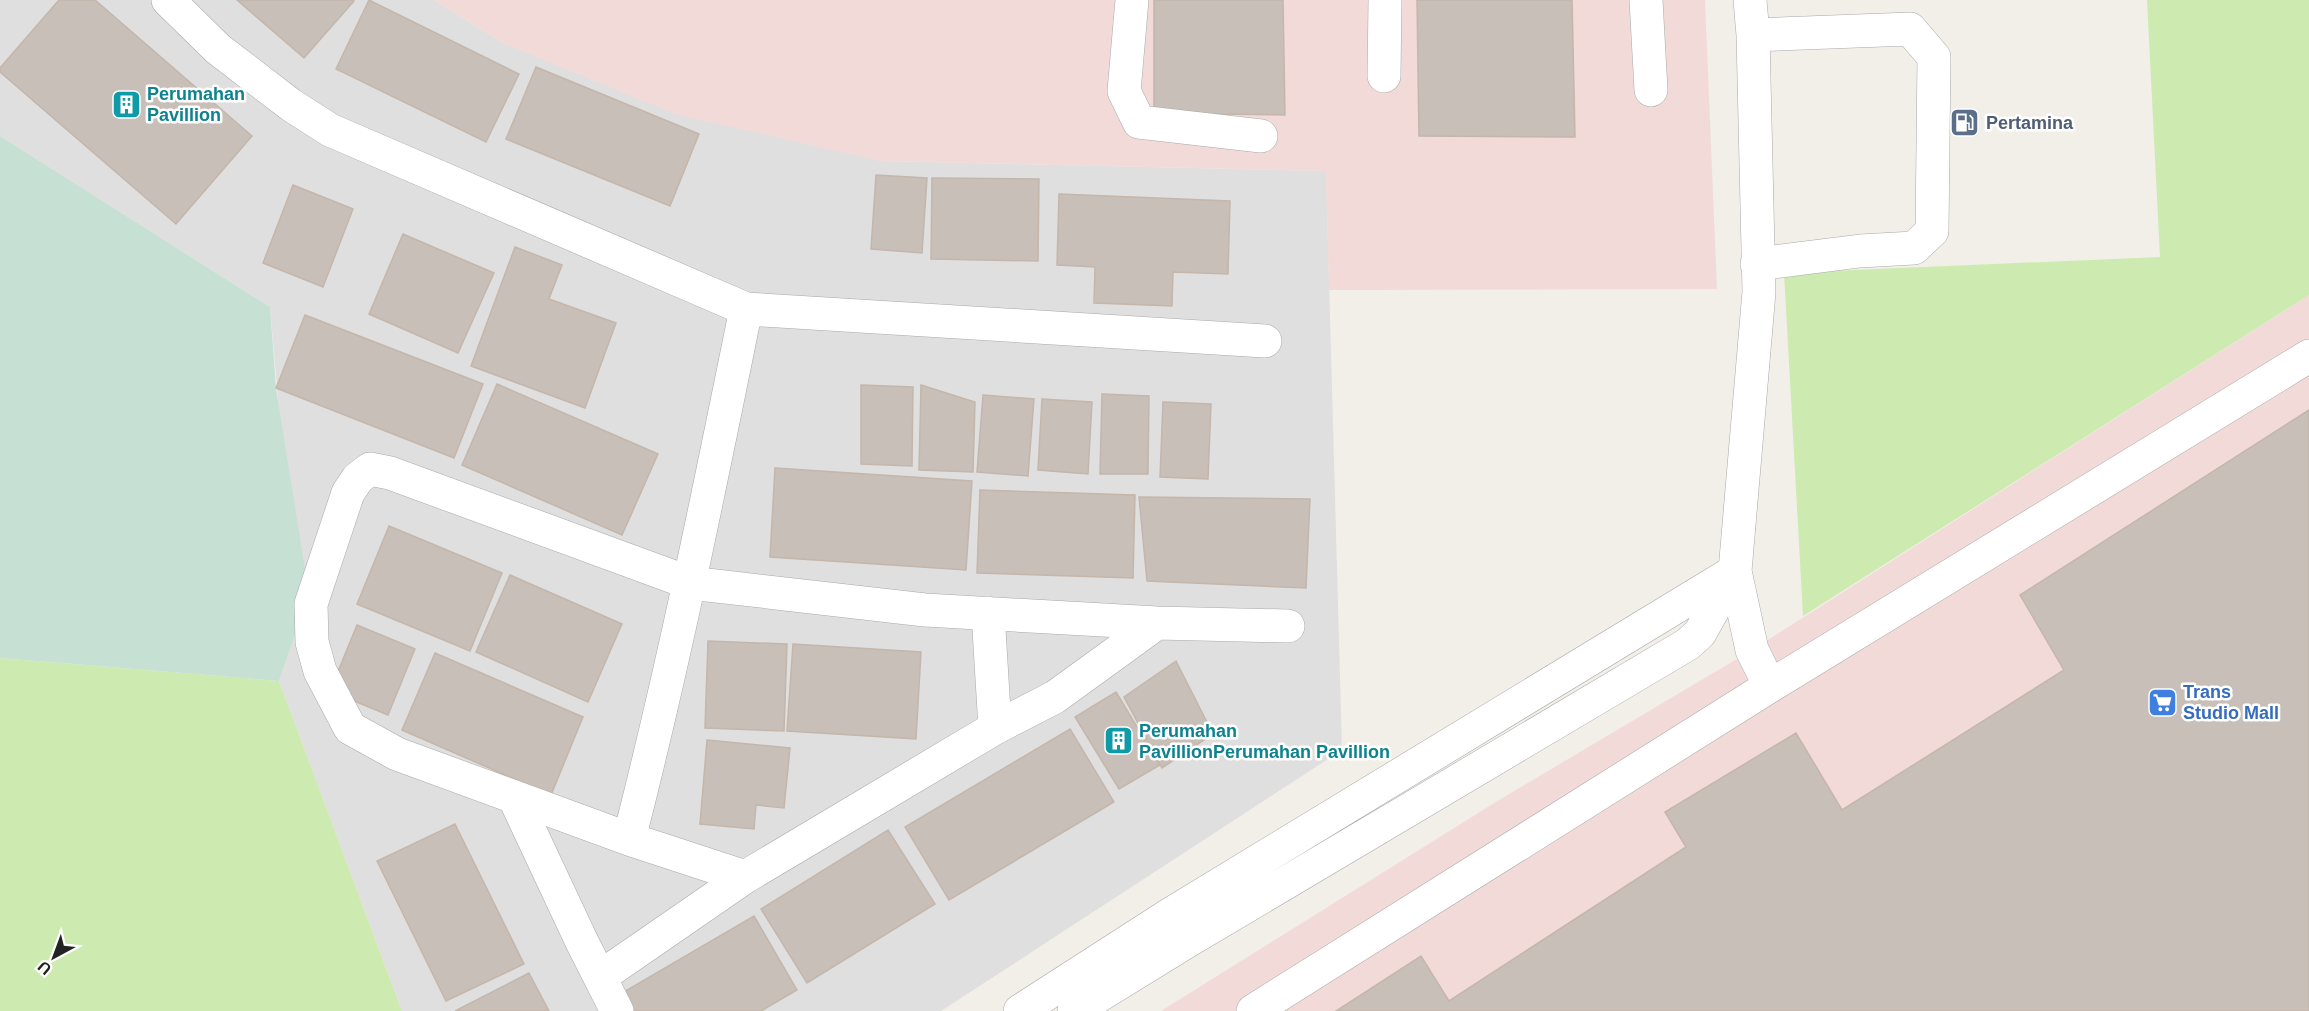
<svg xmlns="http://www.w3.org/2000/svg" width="2309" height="1011" viewBox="0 0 2309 1011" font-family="Arial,sans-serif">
<rect width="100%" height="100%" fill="#f2efe9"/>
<!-- residential -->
<path fill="#e0dfdf" d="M 0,0 L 434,0 L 505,44 L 880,161 L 1326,171 L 1342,750 L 941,1011 L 402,1011 L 279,681 L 298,627 L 270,307 L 0,136 Z"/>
<!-- commercial -->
<path fill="#f2dad9" d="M 434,0 L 1705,0 L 1717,289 L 1329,290 L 1326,171 L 880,161 L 675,114 L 505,44 Z
M 2309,295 L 2309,1011 L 1161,1011 L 1499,800 L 1752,650 Z"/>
<!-- grass -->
<path fill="#cdebb0" d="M 2147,0 L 2309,0 L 2309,295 L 1803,616 L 1784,273 L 2160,257 Z
M 0,658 L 279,681 L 402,1011 L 0,1011 Z"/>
<!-- wetland -->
<path fill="#c6e0d4" d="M 0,136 L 270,307 L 276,388 L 307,582 L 298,627 L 279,681 L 0,658 Z"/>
<!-- building -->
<path fill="#c7bfb8" stroke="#c4b6ab" stroke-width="1.5" d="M 59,0 L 95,0 L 252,136 L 176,224 L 0,72 L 0,68 Z
M 237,0 L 352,0 L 354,1 L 304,58 Z
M 369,0 L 519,74 L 486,142 L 336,69 Z
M 1154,0 L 1283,0 L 1285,115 L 1154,113 Z
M 1417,0 L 1572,0 L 1575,137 L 1419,136 Z
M 536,67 L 699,134 L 670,206 L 506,139 Z
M 876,175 L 927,178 L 922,253 L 871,249 Z
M 932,178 L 1039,179 L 1038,261 L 931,259 Z
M 293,185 L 353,209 L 323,287 L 263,263 Z
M 1059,194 L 1230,201 L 1228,274 L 1173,272 L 1172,306 L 1094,303 L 1095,267 L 1057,265 Z
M 403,234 L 494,273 L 458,353 L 369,314 Z
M 515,247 L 562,265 L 549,299 L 616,323 L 585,408 L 471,366 Z
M 305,315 L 483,384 L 454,458 L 276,388 Z
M 497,384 L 658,454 L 622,535 L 462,465 Z
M 861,385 L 913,387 L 912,466 L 861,464 Z
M 921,385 L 975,402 L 973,472 L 919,470 Z
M 1102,394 L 1149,396 L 1148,474 L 1100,474 Z
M 983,395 L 1034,399 L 1028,476 L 977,472 Z
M 1042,399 L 1092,402 L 1088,474 L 1038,470 Z
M 1163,402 L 1211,404 L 1208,479 L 1160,477 Z
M 2309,410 L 2309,1011 L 1336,1011 L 1421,956 L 1449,1001 L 1686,847 L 1665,812 L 1796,733 L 1842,810 L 2064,670 L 2020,595 Z
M 775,468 L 972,481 L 966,570 L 770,557 Z
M 980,490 L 1135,495 L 1133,578 L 977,573 Z
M 1139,497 L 1310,499 L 1306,588 L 1147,581 Z
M 389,526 L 502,573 L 470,651 L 357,604 Z
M 510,575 L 622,624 L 588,702 L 476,652 Z
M 357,625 L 415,649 L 388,715 L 330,691 Z
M 708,641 L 787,644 L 784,731 L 705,728 Z
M 793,644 L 921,652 L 916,739 L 787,731 Z
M 435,653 L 583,717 L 551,795 L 402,730 Z
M 1176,661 L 1213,734 L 1162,768 L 1124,697 Z
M 1116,692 L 1160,765 L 1119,789 L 1075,717 Z
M 1070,729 L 1114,802 L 949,900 L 905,827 Z
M 707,740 L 790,748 L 784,808 L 756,805 L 754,829 L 700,824 Z
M 455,824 L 524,964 L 446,1001 L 377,861 Z
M 888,830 L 935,904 L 807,983 L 761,909 Z
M 754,916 L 797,990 L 761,1011 L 633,1011 L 622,993 Z
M 529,973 L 549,1011 L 455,1011 Z"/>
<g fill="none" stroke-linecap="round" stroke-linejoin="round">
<defs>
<path id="minor" d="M 168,0 L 218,49 L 291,105 L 330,130 L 746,309 L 1265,341
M 1132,0 L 1124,91 L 1139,122 L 1261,136
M 1646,0 L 1651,90
M 1750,0 L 1753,35 L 1759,292 L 1735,571 L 1752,650 L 1770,686
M 1753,35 L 1910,29 L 1934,57 L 1932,231 L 1914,248 L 1860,251 L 1757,264
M 1384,76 L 1385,0
M 988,613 L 995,728 L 745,877 L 629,839 L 397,754 L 350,728 L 320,671 L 312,642 L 311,604 L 348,493 L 358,478 L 370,469 L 390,473 L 690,583 L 925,610 L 1157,623 L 1288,626
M 995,728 L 1055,697 L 1157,623
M 514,797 L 582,942 L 617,1011
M 629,839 C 674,664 710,486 746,309
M 600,977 L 745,877
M 1020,1011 L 1169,915 L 1735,571
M 1074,1011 L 1186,942 L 1688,644 L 1700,633 L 1734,572
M 1253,1011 L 1770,686 L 2309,356"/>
</defs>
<!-- minor casing -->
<use href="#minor" stroke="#a9a9a9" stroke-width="34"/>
<!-- minor -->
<use href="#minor" stroke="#fff" stroke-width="33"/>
</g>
<!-- icons -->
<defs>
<symbol id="building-square" viewBox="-11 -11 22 22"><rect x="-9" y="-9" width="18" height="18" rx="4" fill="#0f9aa8" stroke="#fff"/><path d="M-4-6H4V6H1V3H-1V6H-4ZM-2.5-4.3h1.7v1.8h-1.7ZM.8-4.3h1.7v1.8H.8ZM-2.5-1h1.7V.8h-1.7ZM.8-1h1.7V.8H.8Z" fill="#fff"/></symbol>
<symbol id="fuel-square" viewBox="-11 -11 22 22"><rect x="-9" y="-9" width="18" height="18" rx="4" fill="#5c6f8a" stroke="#fff"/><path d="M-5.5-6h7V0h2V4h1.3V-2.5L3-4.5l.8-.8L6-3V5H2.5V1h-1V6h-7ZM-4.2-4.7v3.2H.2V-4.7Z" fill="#fff"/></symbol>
<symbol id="supermarket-square" viewBox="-11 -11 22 22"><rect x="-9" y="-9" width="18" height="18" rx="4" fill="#3f7fe0" stroke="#fff"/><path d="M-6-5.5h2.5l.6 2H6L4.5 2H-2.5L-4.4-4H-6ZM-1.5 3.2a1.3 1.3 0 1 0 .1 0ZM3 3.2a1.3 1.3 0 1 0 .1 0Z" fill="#fff"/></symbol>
</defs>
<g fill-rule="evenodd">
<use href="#building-square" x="110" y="88" width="33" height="33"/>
<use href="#fuel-square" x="1948" y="106" width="33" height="33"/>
<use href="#supermarket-square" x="2146" y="686" width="33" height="33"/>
<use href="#building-square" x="1102" y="724" width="33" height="33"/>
</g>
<g text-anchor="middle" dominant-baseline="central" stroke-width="5" stroke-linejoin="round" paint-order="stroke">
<!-- culture labels -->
<g font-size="18" font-weight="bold" fill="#0d838f" stroke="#fff" text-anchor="start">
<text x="147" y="94">Perumahan<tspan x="147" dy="21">Pavillion</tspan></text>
<text x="1139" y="731">Perumahan<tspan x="1139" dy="21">PavillionPerumahan Pavillion</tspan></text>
</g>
<!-- service labels -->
<g font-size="18" font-weight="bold" fill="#4e5e75" stroke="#fff" text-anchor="start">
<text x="1986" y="123">Pertamina</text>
</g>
<!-- shop labels -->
<g font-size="18" font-weight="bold" fill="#366cbe" stroke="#fff" text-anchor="start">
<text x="2183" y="692">Trans<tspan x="2183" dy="21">Studio Mall</tspan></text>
</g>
</g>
<!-- north arrow -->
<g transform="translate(54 957) rotate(221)" stroke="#ffffff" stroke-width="4.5" paint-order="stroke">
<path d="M0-4.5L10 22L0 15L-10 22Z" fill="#222222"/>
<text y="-9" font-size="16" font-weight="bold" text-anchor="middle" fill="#222222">U</text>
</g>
</svg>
